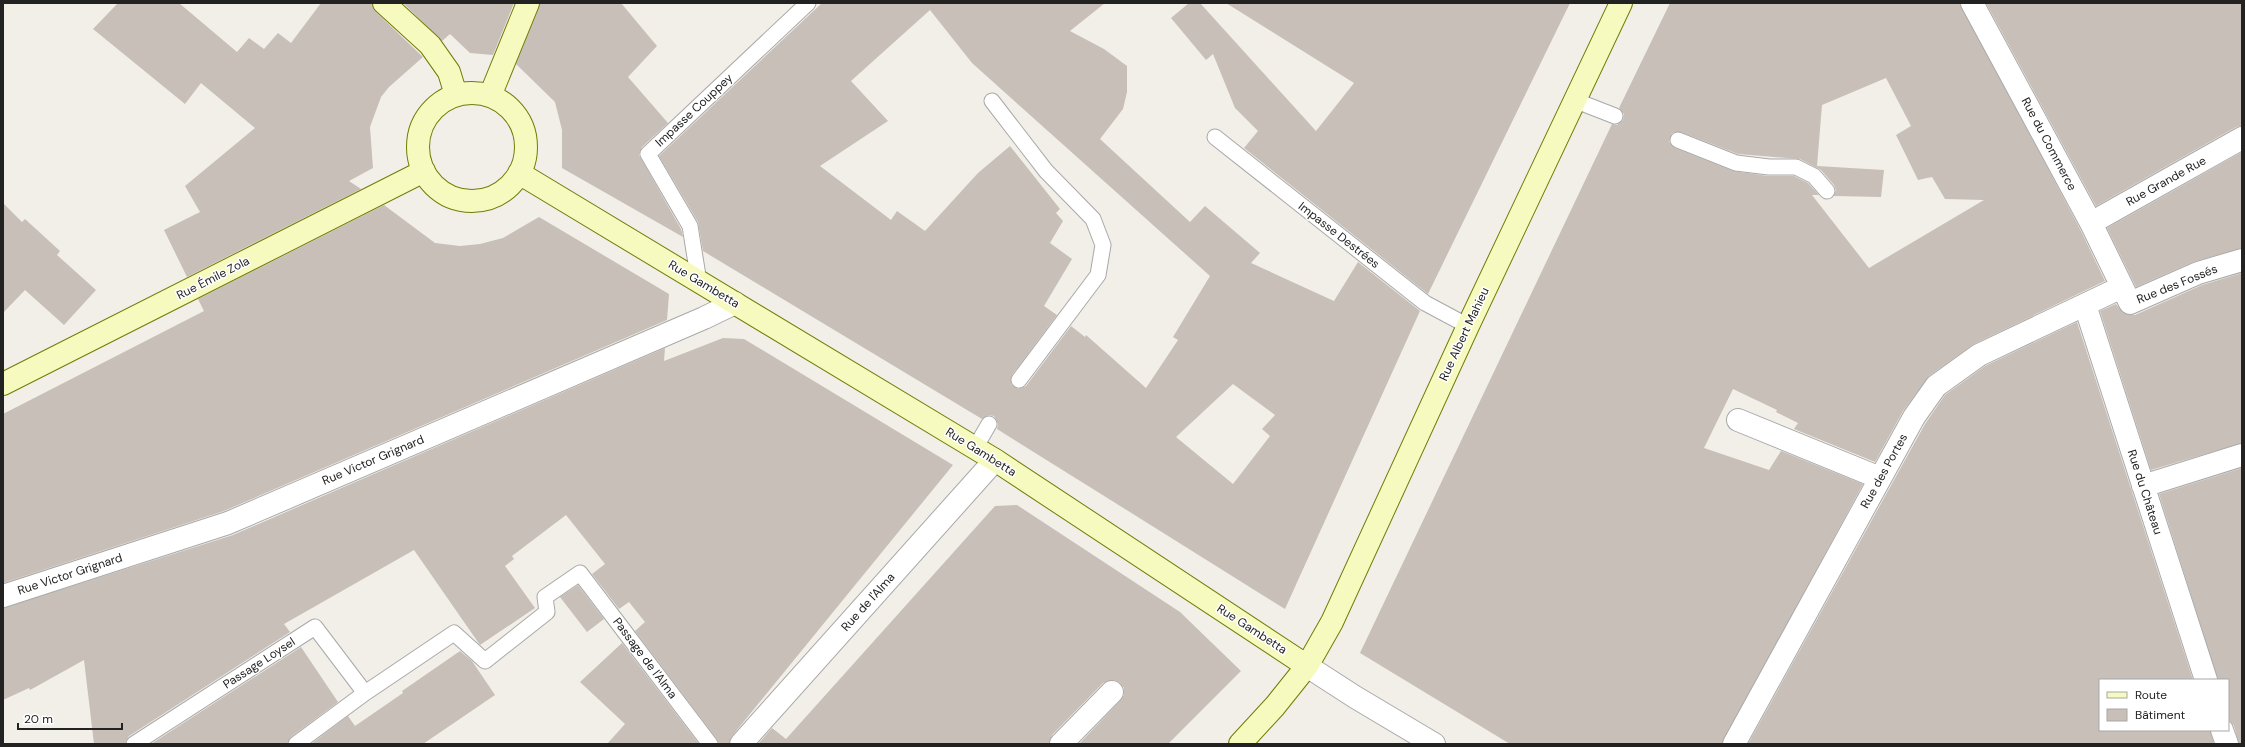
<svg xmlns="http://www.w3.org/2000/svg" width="2245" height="747" viewBox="0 0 2245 747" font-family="'DM Sans',sans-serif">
<rect width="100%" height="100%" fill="#f2efe9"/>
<!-- building -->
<path fill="#c7bfb8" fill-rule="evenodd" d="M 118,3 L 179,3 L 237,52 L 249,38 L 264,49 L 278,33 L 291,43 L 321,3 L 372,3 L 376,12 L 423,57 L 389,87 L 381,97 L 370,127 L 373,168 L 349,181 L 361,189 L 187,277 L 164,230 L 200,212 L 185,186 L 255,128 L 201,83 L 185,104 L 93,29 Z
M 403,3 L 514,3 L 493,55 L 470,53 L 450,34 L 442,41 Z
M 540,3 L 621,3 L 657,46 L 628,77 L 668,123 L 642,147 L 639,155 L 681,229 L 683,237 L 562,168 L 562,130 L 555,102 L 516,64 Z
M 822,3 L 1105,3 L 1070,31 L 1104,49 L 1127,66 L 1127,92 L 1123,109 L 1100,139 L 1190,222 L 1205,206 L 1260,253 L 1251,263 L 1334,301 L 1358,262 L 1420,311 L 1285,609 L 997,429 L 998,424 L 994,416 L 989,415 L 982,419 L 703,251 L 698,222 L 659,156 ZM 930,10 L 972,63 L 1210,276 L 1173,337 L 1178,340 L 1146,388 L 1086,335 L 1085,337 L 1071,326 L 1026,386 L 1018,389 L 1011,384 L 1012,375 L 1057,315 L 1044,306 L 1072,259 L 1050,243 L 1063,221 L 1056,213 L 1060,209 L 1010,146 L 978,173 L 925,231 L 897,211 L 891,220 L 820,166 L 888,121 L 851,81 ZM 1233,384 L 1275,415 L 1262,429 L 1270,436 L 1233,484 L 1176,437 Z
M 1189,3 L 1200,3 L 1316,131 L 1354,83 L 1226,3 L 1570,3 L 1428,294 L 1244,148 L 1258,131 L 1235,108 L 1213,54 L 1206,60 L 1171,18 Z
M 1670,3 L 1960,3 L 2080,229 L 2105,281 L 1974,344 L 1929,376 L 1903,411 L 1875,462 L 1794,429 L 1798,423 L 1776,412 L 1777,410 L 1733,389 L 1704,448 L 1769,470 L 1781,451 L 1863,484 L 1722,744 L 1510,744 L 1360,653 L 1612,124 L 1617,125 L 1623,120 L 1624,114 L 1619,108 ZM 1886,78 L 1911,126 L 1896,135 L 1918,180 L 1932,177 L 1945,199 L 1984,200 L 1869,268 L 1812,195 L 1819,195 L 1808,183 L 1794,176 L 1768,176 L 1733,171 L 1675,148 L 1669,142 L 1672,133 L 1681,132 L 1738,154 L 1800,159 L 1821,170 L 1834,185 L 1836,190 L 1834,196 L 1881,197 L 1884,170 L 1817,166 L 1822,105 Z
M 1986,3 L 2242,3 L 2242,126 L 2236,127 L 2096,206 Z
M 2242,152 L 2242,248 L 2193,262 L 2136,287 L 2107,228 Z
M 3,203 L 22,222 L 25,219 L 60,251 L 57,255 L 96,290 L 64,325 L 25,290 L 3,313 Z
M 384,205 L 435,243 L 460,246 L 480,244 L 503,238 L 539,217 L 669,294 L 667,320 L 224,511 L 3,583 L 3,414 L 204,311 L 198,299 Z
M 2242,273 L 2242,443 L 2151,470 L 2100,311 L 2116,304 L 2123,313 L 2135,315 L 2202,285 Z
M 2077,322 L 2193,680 L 2100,680 L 2100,730 L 2210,730 L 2214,744 L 1748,744 L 1925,424 L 1945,395 L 1985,366 Z
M 723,338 L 744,339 L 953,465 L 732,736 L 729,744 L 719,744 L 717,739 L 635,631 L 645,622 L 629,602 L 619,609 L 592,574 L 605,564 L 566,515 L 512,556 L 514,559 L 505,566 L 535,608 L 480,645 L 414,550 L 284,624 L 290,632 L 129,736 L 125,744 L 94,744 L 84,660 L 30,690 L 29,688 L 3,700 L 3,608 L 233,535 L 665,348 L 664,361 Z
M 2242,468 L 2242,744 L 2239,744 L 2234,726 L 2228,719 L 2228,680 L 2218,680 L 2159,494 Z
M 1017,505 L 1180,612 L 1241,671 L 1168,744 L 1079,744 L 1121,700 L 1124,695 L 1124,688 L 1120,683 L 1115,680 L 1103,683 L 1052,735 L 1049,744 L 758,744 L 772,728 L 786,739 L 995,506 Z
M 578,585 L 604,619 L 587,632 L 560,597 Z
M 622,643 L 699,744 L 607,744 L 625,724 L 580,682 Z
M 301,647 L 338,702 L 291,737 L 287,744 L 151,744 Z
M 460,651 L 472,661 L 495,695 L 423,744 L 311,744 L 348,716 L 355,726 L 403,693 L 402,691 Z"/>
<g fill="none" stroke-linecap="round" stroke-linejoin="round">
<defs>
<path id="lane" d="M 1574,100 L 1615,116
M 992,101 L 1046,171 L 1093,219 L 1103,245 L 1098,275 L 1019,380
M 1215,137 L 1425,303 L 1468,326
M 1678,140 L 1736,163 L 1769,167 L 1796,167 L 1814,176 L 1827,191
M 699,282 L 690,226 L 648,154 L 808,3
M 975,448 L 989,424
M 134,744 L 315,627 L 365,693
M 296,744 L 365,693 L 454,633 L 485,661 L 547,612 L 545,597 L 580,573 L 710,744"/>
<path id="street" d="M 1972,3 L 2091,223 L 2130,303 L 2198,273 L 2242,260
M 2091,223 L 2242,138
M 2085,305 L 2206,680
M 1738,420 L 1880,478
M 2143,486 L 2242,455
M 3,596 L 228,523 L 704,318 L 735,303
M 1307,666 L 1355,697 L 1434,744
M 2222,730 L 2227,744
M 741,744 L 995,460
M 1061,744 L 1112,692
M 1734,744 L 1914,417 L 1936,386 L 1979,355 L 2122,287"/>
<path id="secondary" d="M 384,3 L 430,45 L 449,72 L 456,95
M418 147a54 54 0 1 1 108 0a54 54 0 1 1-108 0Z
M 490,96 L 528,3
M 519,173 L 995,460 L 1307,666
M 3,384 L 424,171
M 1240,744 L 1275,706 L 1307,666 L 1332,622 L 1468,326 L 1621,3"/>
</defs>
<!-- lane casing -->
<use href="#lane" stroke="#a9a9a9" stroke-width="17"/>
<!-- street casing -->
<use href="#street" stroke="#a9a9a9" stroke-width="24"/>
<!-- secondary casing -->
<use href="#secondary" stroke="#707d05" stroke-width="24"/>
<!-- lane -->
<use href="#lane" stroke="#fff" stroke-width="15"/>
<!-- street -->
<use href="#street" stroke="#fff" stroke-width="22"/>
<!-- secondary -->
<use href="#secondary" stroke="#f7fabf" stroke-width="22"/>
</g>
<g text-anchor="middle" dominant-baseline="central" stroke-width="3" stroke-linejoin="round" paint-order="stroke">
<!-- street labels -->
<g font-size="12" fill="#222" stroke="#fff">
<text transform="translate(694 110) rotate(-43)">Impasse Couppey</text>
<text transform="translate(2049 144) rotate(62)">Rue du Commerce</text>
<text transform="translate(2166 181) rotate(-29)">Rue Grande Rue</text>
<text transform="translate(1339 235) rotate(38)">Impasse Destrées</text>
<text transform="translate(213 278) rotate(-27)">Rue Émile Zola</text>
<text transform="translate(704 284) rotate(31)">Rue Gambetta</text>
<text transform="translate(2177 284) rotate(-22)">Rue des Fossés</text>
<text transform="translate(1464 334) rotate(-65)">Rue Albert Mahieu</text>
<text transform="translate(981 452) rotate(32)">Rue Gambetta</text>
<text transform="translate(373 460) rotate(-23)">Rue Victor Grignard</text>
<text transform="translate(1884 471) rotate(-61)">Rue des Portes</text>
<text transform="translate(2145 492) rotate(72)">Rue du Château</text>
<text transform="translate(70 574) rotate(-18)">Rue Victor Grignard</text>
<text transform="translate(868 602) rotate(-48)">Rue de l'Alma</text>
<text transform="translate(1252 629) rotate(33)">Rue Gambetta</text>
<text transform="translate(645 658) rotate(53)">Passage de l'Alma</text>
<text transform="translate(259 663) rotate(-33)">Passage Loysel</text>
</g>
</g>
<!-- border -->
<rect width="2245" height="747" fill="none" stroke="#222222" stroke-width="8"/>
<!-- legend -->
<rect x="2099" y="679" width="130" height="52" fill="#ffffff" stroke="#a7a7a7"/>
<rect x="2107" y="692" width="20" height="6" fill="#f7fabf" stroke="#a7a7a7"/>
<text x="2135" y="699" font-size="12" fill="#222222">Route</text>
<rect x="2107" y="709" width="20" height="12" fill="#c7bfb8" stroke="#a7a7a7"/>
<text x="2135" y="719" font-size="12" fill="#222222">Bâtiment</text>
<!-- scale -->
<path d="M18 723v6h104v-6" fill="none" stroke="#222222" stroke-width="2"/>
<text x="24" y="723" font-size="12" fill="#222222" stroke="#ffffff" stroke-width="3" paint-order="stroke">20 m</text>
</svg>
